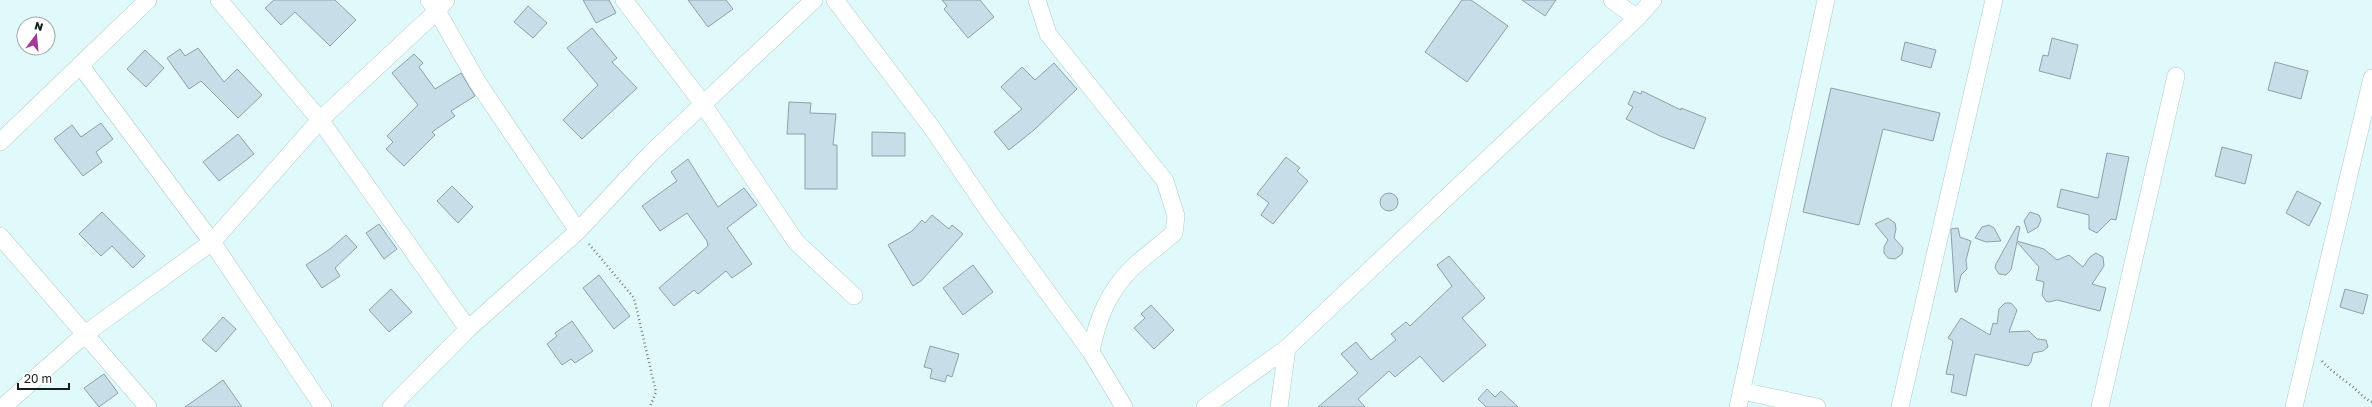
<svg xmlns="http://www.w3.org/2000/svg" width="2372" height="407" viewBox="0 0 2372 407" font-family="'Golos Text',sans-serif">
<rect width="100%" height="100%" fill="#e0fafb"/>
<!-- building -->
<path fill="#c7dde8" stroke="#8ca1aa" d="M 274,0 L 335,0 L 356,20 L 330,46 L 295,12 L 281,25 L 265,8 Z
M 583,0 L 609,0 L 616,13 L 596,23 Z
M 688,0 L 726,0 L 733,9 L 708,27 Z
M 942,0 L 980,0 L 994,17 L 968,38 L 944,9 L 947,6 Z
M 1462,0 L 1471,0 L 1508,26 L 1467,82 L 1425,52 Z
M 1522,0 L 1556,0 L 1545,16 Z
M 528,6 L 547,23 L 533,38 L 514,22 Z
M 592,28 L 617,58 L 612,62 L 637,88 L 582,139 L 563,120 L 598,85 L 567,48 Z
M 2052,38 L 2078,45 L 2070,79 L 2039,71 L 2043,55 L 2048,56 Z
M 1905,42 L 1936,50 L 1931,68 L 1901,60 Z
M 198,48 L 224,82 L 237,69 L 262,95 L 238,118 L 201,81 L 189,89 L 167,58 L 180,49 L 185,56 Z
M 145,50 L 164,68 L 146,87 L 127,69 Z
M 414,54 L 423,63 L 419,67 L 435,89 L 461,73 L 475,96 L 451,111 L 455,116 L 432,132 L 435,135 L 404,166 L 386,149 L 393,142 L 387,136 L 418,105 L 392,73 Z
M 2275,62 L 2308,71 L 2301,99 L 2268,90 Z
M 1054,63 L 1077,89 L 1034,130 L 1009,150 L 994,132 L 1022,109 L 1001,87 L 1022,67 L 1035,80 Z
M 1831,88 L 1940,113 L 1933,141 L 1883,129 L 1859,225 L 1803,212 Z
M 1634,91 L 1641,94 L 1642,91 L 1681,110 L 1681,108 L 1706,118 L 1694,149 L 1660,136 L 1626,119 L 1633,107 L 1628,104 Z
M 789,102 L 811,103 L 810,113 L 836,114 L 833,145 L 837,145 L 837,189 L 805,189 L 805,134 L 787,134 Z
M 101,123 L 113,139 L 96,152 L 102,162 L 83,176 L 54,139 L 72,125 L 81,137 Z
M 872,132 L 905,133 L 905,156 L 872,156 Z
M 238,134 L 254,154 L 219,181 L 203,162 Z
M 2222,147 L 2252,155 L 2245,184 L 2215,176 Z
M 2107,153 L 2129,157 L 2116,220 L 2111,219 L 2097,233 L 2089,229 L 2089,215 L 2057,207 L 2061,189 L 2098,198 Z
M 1286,157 L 1300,168 L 1297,171 L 1308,181 L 1273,224 L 1261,215 L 1269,203 L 1257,194 Z
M 688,159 L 718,207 L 744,188 L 757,205 L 727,228 L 752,264 L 732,278 L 726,271 L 698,294 L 694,290 L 674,306 L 659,288 L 708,246 L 707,241 L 687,213 L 660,231 L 642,206 L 677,181 L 671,172 Z
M 452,186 L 473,207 L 458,223 L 437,201 Z
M 2297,191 L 2321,203 L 2309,226 L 2286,213 Z
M1380 202a9 9 0 1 1 18 0a9 9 0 1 1-18 0Z
M 102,212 L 145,256 L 133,268 L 112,246 L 101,256 L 79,234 Z
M 2030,212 L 2039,215 L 2041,220 L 2038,227 L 2028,233 L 2024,221 Z
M 932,215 L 949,229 L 952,225 L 963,234 L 921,281 L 913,286 L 888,245 L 912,231 L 922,220 L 925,223 Z
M 1888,218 L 1895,223 L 1896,229 L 1894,238 L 1903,248 L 1902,254 L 1895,259 L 1888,258 L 1884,253 L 1884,247 L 1888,240 L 1875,224 Z
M 379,224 L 397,249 L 384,259 L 366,233 Z
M 1989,225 L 1994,228 L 2001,241 L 1986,242 L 1975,238 L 1982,227 Z
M 2017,226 L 2020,227 L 2017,241 L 2044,249 L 2057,260 L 2069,255 L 2083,267 L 2090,257 L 2096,253 L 2103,257 L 2104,266 L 2092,284 L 2106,288 L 2100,311 L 2057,300 L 2049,302 L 2046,301 L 2042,295 L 2044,282 L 2036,280 L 2039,267 L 2017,242 L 2011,270 L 2006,275 L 1999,274 L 1995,268 L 1996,264 Z
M 1958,228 L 1960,237 L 1971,241 L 1966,260 L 1967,269 L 1961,275 L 1957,292 L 1955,292 L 1951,232 L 1951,229 Z
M 346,235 L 357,247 L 335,268 L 340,276 L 322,288 L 306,265 L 330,249 Z
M 1449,256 L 1485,298 L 1462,318 L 1486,345 L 1443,382 L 1420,356 L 1395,377 L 1389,371 L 1358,399 L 1365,407 L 1318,407 L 1358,373 L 1341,354 L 1356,342 L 1371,360 L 1396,340 L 1391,334 L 1406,322 L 1410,326 L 1452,286 L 1437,265 Z
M 973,265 L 993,292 L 963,315 L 943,288 Z
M 599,275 L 630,316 L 614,329 L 583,288 Z
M 391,289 L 412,312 L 389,332 L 369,310 Z
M 2345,289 L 2368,295 L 2363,314 L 2340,307 Z
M 2005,303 L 2011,303 L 2017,310 L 2009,332 L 2029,331 L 2037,339 L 2046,340 L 2048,347 L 2043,351 L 2033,353 L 2031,362 L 2028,366 L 1975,354 L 1966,396 L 1951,392 L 1954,375 L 1946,374 L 1953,341 L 1948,338 L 1961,318 L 1990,335 L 1993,323 L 1997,324 L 1999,309 Z
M 1151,305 L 1174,330 L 1154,349 L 1134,328 L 1145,318 L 1141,314 Z
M 223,317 L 236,329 L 216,352 L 202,340 Z
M 572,321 L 593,351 L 575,363 L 571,359 L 562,365 L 547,344 L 557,336 L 555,333 Z
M 930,346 L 959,354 L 952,377 L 947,375 L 945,382 L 930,378 L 932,369 L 924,367 Z
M 104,374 L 118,393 L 99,407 L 84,388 Z
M 223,380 L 242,407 L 185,407 L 202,395 Z
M 1487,389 L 1495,397 L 1501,391 L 1518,407 L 1486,407 L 1478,399 Z"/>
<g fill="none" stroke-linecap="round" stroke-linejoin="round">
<defs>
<path id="minor" d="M 219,0 L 320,120 L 468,329
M 429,0 L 437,11 L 478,83 L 578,231
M 624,0 L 703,104 L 796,242 L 854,296
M 835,0 L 932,128 L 992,216 L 1091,352
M 1037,0 L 1048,34 L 1165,181 L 1176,216 L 1174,233 C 1160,245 1145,256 1132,268 C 1108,292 1097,320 1091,352 L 1124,407
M 1612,0 L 1637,18
M 80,65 L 212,242 L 323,407
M 0,142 L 148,0
M 0,236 L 148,407
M 1742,391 L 1817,407
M 3,407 L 85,334 L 212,242 L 320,120 L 437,11 L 446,0
M 391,407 L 468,329 L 578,231 L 650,154 L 814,0
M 1205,407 L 1287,348
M 1279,407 L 1287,348 L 1637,18 L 1653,0
M 1738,407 L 1826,0
M 1900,407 L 1994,0
M 2100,407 L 2176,76
M 2294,407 L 2372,78"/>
</defs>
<!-- minor casing -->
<use href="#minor" stroke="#b0c9cb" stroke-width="18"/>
<!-- path -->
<path stroke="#708182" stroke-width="2.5" stroke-dasharray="1 3" stroke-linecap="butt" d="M 589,244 L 634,298 L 656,392 L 650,407
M 2322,361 C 2331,371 2339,376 2349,384 C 2358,390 2362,398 2372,402"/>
<!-- minor -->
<use href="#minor" stroke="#fff" stroke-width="17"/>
</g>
<!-- north arrow -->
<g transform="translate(36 36) rotate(16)"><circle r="19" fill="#ffffff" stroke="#a1a5a5"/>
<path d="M0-3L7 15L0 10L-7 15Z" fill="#a33899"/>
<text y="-6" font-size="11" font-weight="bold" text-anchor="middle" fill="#141d1e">N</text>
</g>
<!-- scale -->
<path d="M18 383v6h51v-6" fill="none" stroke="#141d1e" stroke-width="2"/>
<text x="24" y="383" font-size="12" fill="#141d1e" stroke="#ffffff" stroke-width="3" paint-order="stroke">20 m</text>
</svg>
